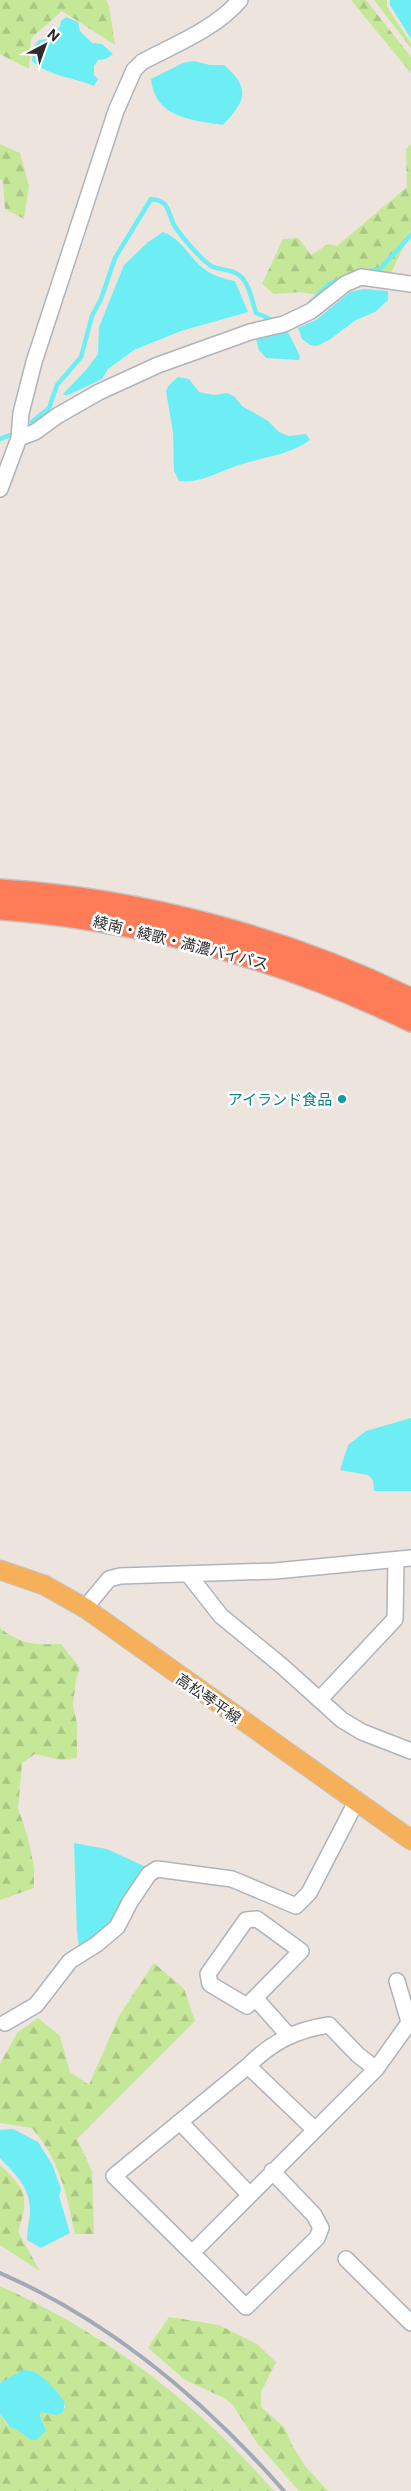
<svg xmlns="http://www.w3.org/2000/svg" width="411" height="2491" viewBox="0 0 411 2491" font-family="Commissioner,'Noto Sans JP',sans-serif">
<defs>
<pattern id="forest-firs" width="22" height="20" patternUnits="userSpaceOnUse" patternTransform="scale(1.25)"><rect width="22" height="20" fill="#c4e798"/><path d="M5 1l3.5 6h-7zM16 11l3.5 6h-7z" fill="#a9c683"/></pattern>
</defs>
<rect width="100%" height="100%" fill="#eee4de"/>
<!-- forest -->
<path fill="url(#forest-firs)" d="M 0,0 L 106,0 L 109,6 L 115,45 L 62,11 L 31,38 L 29,69 L 0,54 Z
M 351,0 L 366,0 L 411,57 L 411,73 Z
M 374,0 L 387,0 L 387,7 L 411,43 L 411,48 Z
M 0,144 L 20,153 L 29,186 L 24,219 L 5,209 L 3,181 L 0,179 Z
M 411,144 L 411,231 L 391,273 C 358,269 345,278 318,295 L 300,292 L 274,294 L 262,284 L 283,239 L 298,238 L 311,255 L 328,244 L 337,246 L 407,187 L 406,149 Z
M 0,1628 C 22,1645 35,1645 61,1644 L 80,1668 L 76,1679 L 73,1705 L 77,1724 L 77,1758 L 61,1760 L 35,1754 L 22,1763 L 18,1808 L 28,1838 L 34,1868 L 34,1888 L 0,1900 Z
M 154,1963 L 184,1989 L 195,2021 L 77,2139 L 92,2171 L 94,2234 L 75,2234 C 66,2192 60,2161 32,2128 L 0,2123 L 0,2064 L 17,2033 L 38,2018 L 60,2036 L 70,2072 L 89,2085 L 119,2016 Z
M 0,2165 C 27,2190 29,2197 18,2232 L 40,2271 L 0,2245 Z
M 0,2286 C 107,2334 197,2403 274,2491 L 0,2491 L 0,2414 L 7,2425 L 18,2430 L 45,2427 L 40,2416 L 41,2412 L 57,2415 L 65,2408 L 65,2402 L 40,2375 L 23,2371 L 0,2383 Z
M 169,2317 L 219,2325 L 257,2344 L 276,2362 L 261,2392 L 261,2407 L 285,2428 L 292,2445 L 305,2466 L 328,2491 L 299,2491 L 257,2443 L 233,2405 L 224,2398 L 185,2380 L 148,2348 Z"/>
<!-- water -->
<path fill="#6deef4" d="M 390,0 L 411,0 L 411,39 L 390,5 Z
M 66,17 L 78,22 L 80,31 L 92,43 L 102,44 L 113,54 L 106,59 L 98,60 L 94,66 L 94,75 L 98,79 L 94,86 C 73,77 50,77 32,61 L 34,46 L 39,40 L 50,39 L 60,26 L 61,21 Z
M 194,61 L 210,65 L 224,65 C 251,88 246,101 223,125 C 191,120 155,118 151,79 L 183,63 Z
M 163,232 C 182,239 188,256 203,268 C 213,276 224,279 235,281 L 248,312 L 181,331 L 134,350 L 108,369 L 102,379 L 66,396 L 63,394 L 86,370 L 98,354 L 99,327 L 124,265 L 148,242 Z
M 364,289 L 388,291 L 388,300 L 375,312 L 356,320 L 329,340 L 317,346 L 310,345 L 302,339 L 298,328 L 316,320 L 350,292 Z
M 288,332 L 300,356 L 299,360 L 266,358 L 259,350 L 256,339 Z
M 178,377 L 189,379 L 199,392 L 214,395 L 227,393 L 235,397 L 242,406 L 268,421 L 279,432 L 289,436 L 306,434 L 310,440 C 288,456 261,457 236,466 C 218,472 199,484 179,481 L 174,471 L 173,432 L 166,391 L 169,385 Z
M 411,1418 L 411,1491 L 374,1491 L 373,1480 L 368,1475 L 340,1470 L 348,1445 L 366,1431 Z
M 74,1843 L 107,1849 L 148,1868 L 113,1921 L 88,1946 L 79,1946 L 77,1933 Z
M 13,2129 L 38,2142 L 52,2164 L 61,2189 L 59,2196 L 70,2233 L 41,2248 L 27,2240 C 27,2230 29,2222 30,2213 C 31,2188 16,2175 0,2158 L 0,2130 Z
M 23,2370 C 42,2370 53,2388 65,2402 L 63,2412 L 57,2415 L 41,2412 L 40,2416 L 46,2431 L 36,2440 L 31,2440 L 18,2430 L 10,2427 L 0,2414 L 0,2383 Z"/>
<g fill="none" stroke-linecap="round" stroke-linejoin="round">
<!-- stream -->
<path stroke="#6deef4" stroke-width="4.5" d="M 365,272 L 380,269 L 411,235
M 310,303 L 329,284 L 353,274
M 32,422 L 49,408 L 57,385 L 81,357 L 92,316 L 101,299 L 115,258 L 151,199 C 170,201 167,211 174,225 C 180,235 203,262 213,267 C 221,270 231,269 239,275 C 249,282 252,301 256,313 L 275,321
M 0,439 L 10,435"/>
<defs>
<path id="minor" d="M 19,438 L 35,432 L 57,416 L 99,392 L 158,365 L 250,332 L 284,324 L 311,311 L 345,284 L 361,277 L 411,284
M 0,489 L 19,438 L 21,413 L 34,362 L 116,111 L 134,70 L 142,62 C 176,44 215,29 240,0
M 188,1574 L 221,1616 L 282,1666 L 342,1720 L 362,1732 L 411,1751
M 85,1608 L 109,1579 L 120,1576 L 275,1571 L 411,1558
M 320,1699 L 395,1619 L 396,1560
M 257,1919 L 301,1951 L 247,2006 L 210,1984 L 208,1974 L 246,1920 Z
M 397,1981 L 409,2022
M 256,1999 L 289,2036
M 5,2023 L 36,2005 L 70,1961 L 97,1944 L 117,1927 L 130,1902 L 149,1874 L 157,1869 L 232,1879 L 296,1906 L 309,1893 L 356,1802
M 248,2066 L 314,2129
M 376,2069 L 358,2055 L 329,2025 C 295,2030 272,2042 248,2066 L 114,2176 L 192,2253 L 376,2069 L 411,2020
M 180,2122 L 249,2194
M 192,2253 L 246,2307 L 317,2238 L 321,2228 L 314,2215 L 272,2171
M 346,2259 L 411,2323"/>
<path id="major" d="M 0,1570 L 44,1585 L 85,1608 L 411,1840"/>
<path id="highway" d="M 0,890 C 140,899 285,937 411,999
M 0,909 C 143,920 282,959 411,1021"/>
</defs>
<!-- minor casing -->
<use href="#minor" stroke="#aeb4bc" stroke-width="18"/>
<!-- major casing -->
<use href="#major" stroke="#c4c4c4" stroke-width="21"/>
<!-- highway casing -->
<use href="#highway" stroke="#c4c4c4" stroke-width="24"/>
<!-- minor -->
<use href="#minor" stroke="#fff" stroke-width="15"/>
<!-- major -->
<use href="#major" stroke="#f7b05a" stroke-width="19"/>
<!-- highway -->
<use href="#highway" stroke="#ff7c58" stroke-width="21"/>
<!-- rail -->
<path stroke="#a0a9b7" stroke-width="4" d="M 0,2273 C 110,2321 205,2401 284,2491"/>
</g>
<!-- markers -->
<circle fill="#0f9aa8" stroke="#fff" stroke-width="2" cx="342" cy="1099" r="5"/>
<g text-anchor="middle" dominant-baseline="central" stroke-width="5" stroke-linejoin="round" paint-order="stroke">
<!-- street labels -->
<g font-size="15" fill="#2c2c2c" stroke="#fff">
<text transform="translate(181 942) rotate(14)">綾南・綾歌・満濃バイパス</text>
<text transform="translate(209 1698) rotate(35)">高松琴平線</text>
</g>
<!-- culture labels -->
<g font-size="15" fill="#0d838f" stroke="#fff" text-anchor="end">
<text x="332" y="1099">アイランド食品</text>
</g>
</g>
<!-- north arrow -->
<g transform="translate(45 45) rotate(41)" stroke="#ffffff" stroke-width="4" paint-order="stroke">
<path d="M0-4L9 19L0 12L-9 19Z" fill="#2c2c2c"/>
<text y="-8" font-size="14" font-weight="bold" text-anchor="middle" fill="#2c2c2c">N</text>
</g>
</svg>
